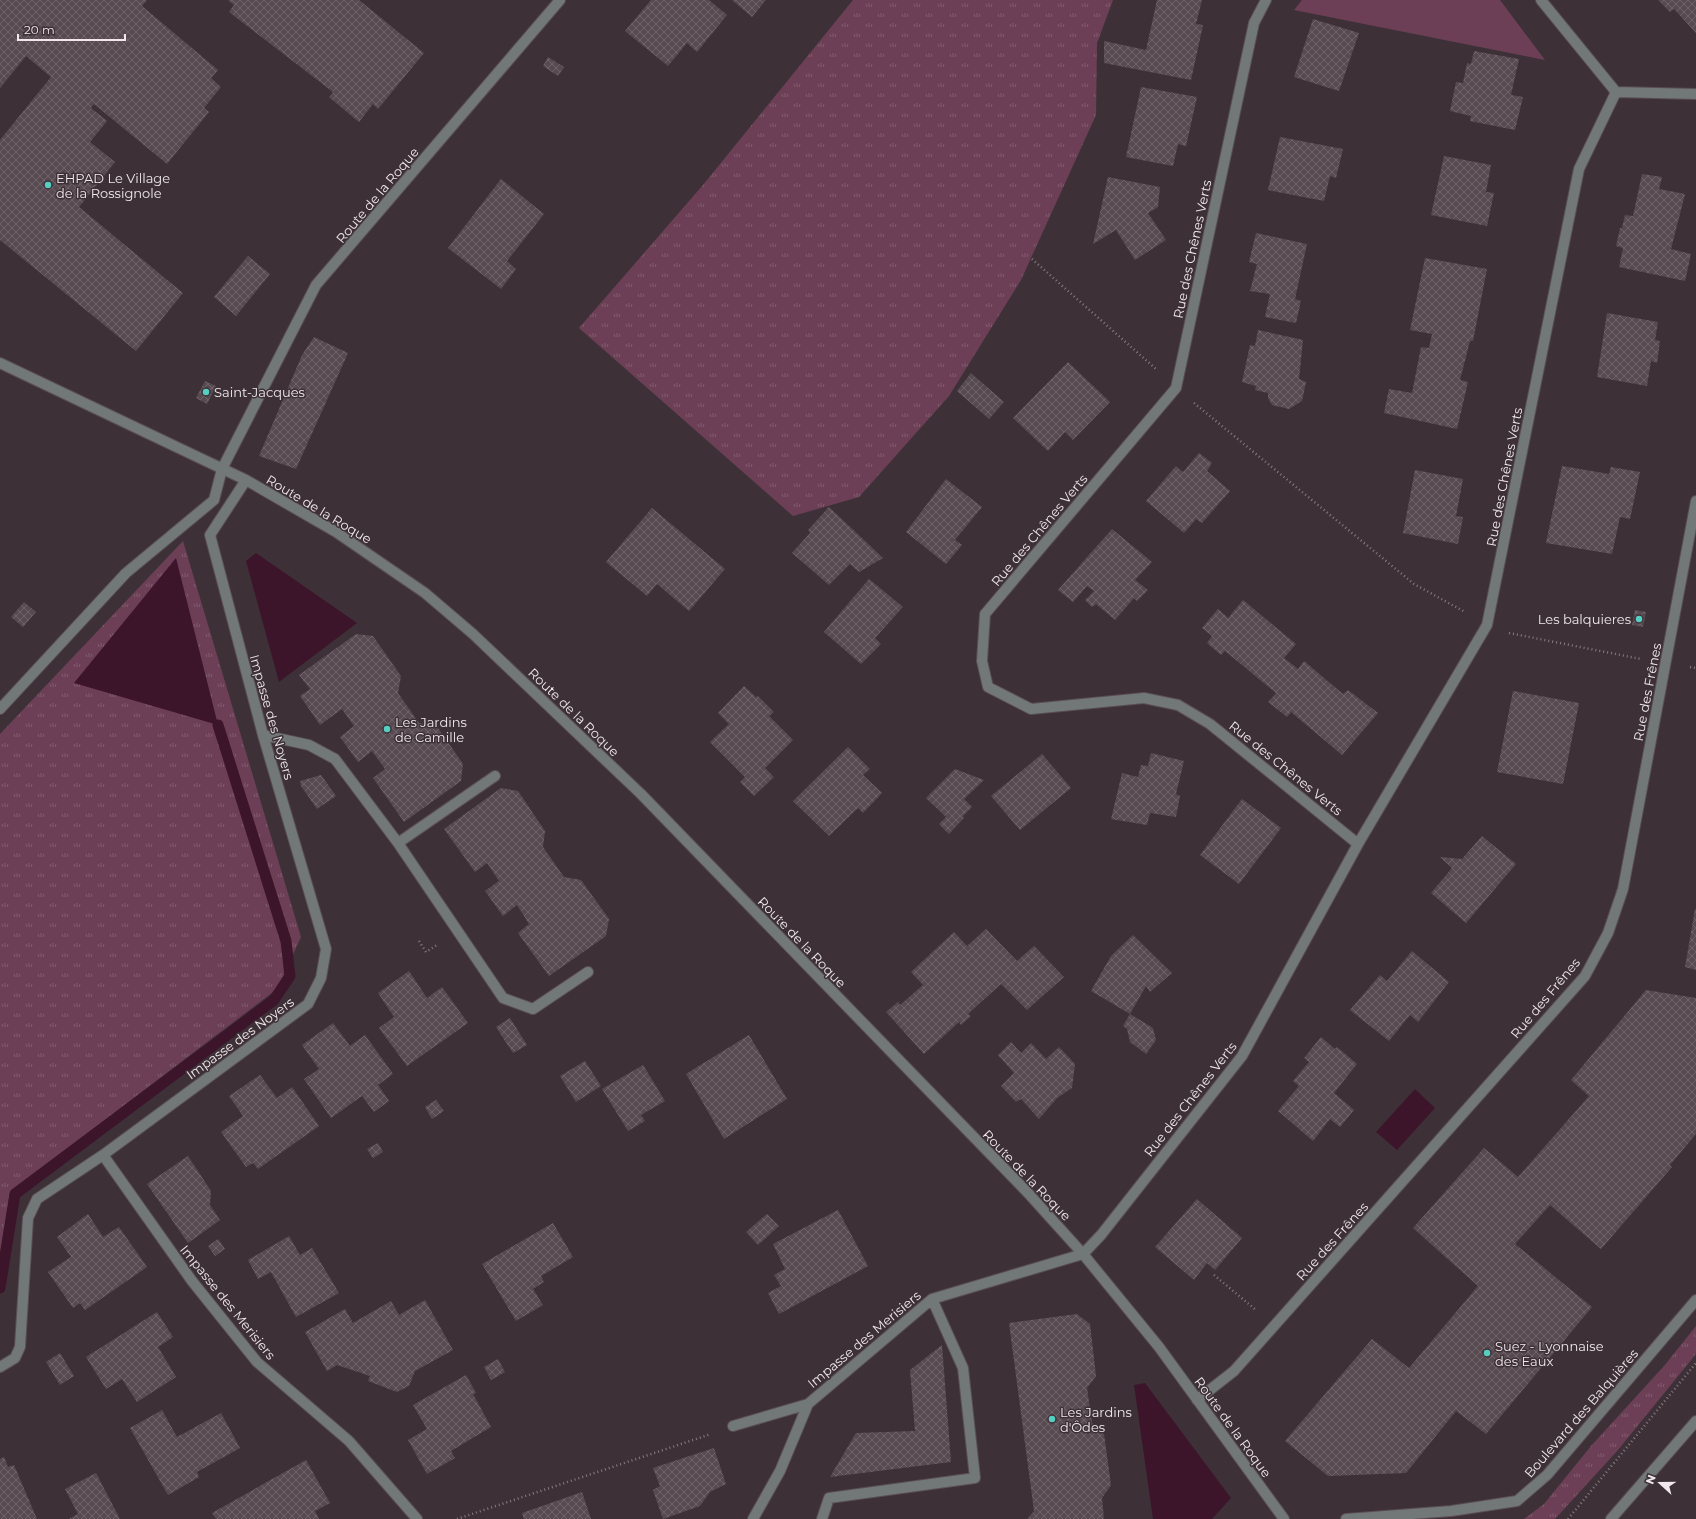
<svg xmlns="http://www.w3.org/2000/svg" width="1696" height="1519" viewBox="0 0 1696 1519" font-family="Montserrat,sans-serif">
<defs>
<pattern id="grass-tufts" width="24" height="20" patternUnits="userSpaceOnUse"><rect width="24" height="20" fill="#6c3f56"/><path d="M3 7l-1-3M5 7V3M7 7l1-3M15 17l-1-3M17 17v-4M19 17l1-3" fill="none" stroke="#815b6e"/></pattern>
<pattern id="building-cross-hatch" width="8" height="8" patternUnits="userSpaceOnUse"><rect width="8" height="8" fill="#584a51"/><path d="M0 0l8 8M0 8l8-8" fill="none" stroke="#70646a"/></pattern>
</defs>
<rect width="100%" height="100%" fill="#3d3137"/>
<!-- grass -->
<path fill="url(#grass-tufts)" d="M 853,0 L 1113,0 L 1097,43 L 1096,115 L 1021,280 L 949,396 L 859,497 L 793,516 L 579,328 L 703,185 Z
M 183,541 L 301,937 L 277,989 L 10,1192 L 0,1253 L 0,734 Z
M 1696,1326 L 1696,1354 L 1618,1450 L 1555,1519 L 1524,1519 L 1544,1504 L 1591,1446 L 1664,1366 Z"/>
<!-- green -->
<path fill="#6c3f56" d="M 1302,0 L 1500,0 L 1545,60 L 1294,10 Z"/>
<!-- water -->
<path fill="#3d152b" d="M 256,553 L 357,623 L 279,682 L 246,561 Z
M 176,558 L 218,725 L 74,683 Z
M 1415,1089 L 1435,1108 L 1397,1150 L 1376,1132 Z
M 1145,1383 L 1231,1498 L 1212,1519 L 1153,1519 L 1134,1385 Z"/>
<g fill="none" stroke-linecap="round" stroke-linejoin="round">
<!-- stream -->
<path stroke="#3d152b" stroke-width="11" d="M 0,1288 L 15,1194 L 274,1000 L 290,976 L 286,941 L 218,725"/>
</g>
<!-- building -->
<path fill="url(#building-cross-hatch)" d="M 0,0 L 147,0 L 142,6 L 218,70 L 211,78 L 221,87 L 204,108 L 209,112 L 167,164 L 94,104 L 91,108 L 107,121 L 90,142 L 115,162 L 79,207 L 183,293 L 136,351 L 0,240 L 0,140 L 51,77 L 26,56 L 0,88 Z
M 228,0 L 359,0 L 424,53 L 378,109 L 373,104 L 359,122 L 329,97 L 333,92 L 229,12 L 234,5 Z
M 651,0 L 709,0 L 727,15 L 697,52 L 687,43 L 668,66 L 625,31 Z
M 732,0 L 766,0 L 752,17 Z
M 1157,0 L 1202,0 L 1196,24 L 1203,25 L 1191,80 L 1104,63 L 1104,41 L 1146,50 Z
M 1658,0 L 1696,0 L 1696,33 L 1674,9 L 1670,12 Z
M 1313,19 L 1359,33 L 1339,91 L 1294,77 Z
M 1474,51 L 1519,59 L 1511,95 L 1523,97 L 1515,130 L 1470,121 L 1471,116 L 1450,111 L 1456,82 L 1463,83 L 1467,63 L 1471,64 Z
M 548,57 L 564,67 L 558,76 L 543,66 Z
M 1141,87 L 1197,97 L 1186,146 L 1178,144 L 1173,166 L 1126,157 Z
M 1280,137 L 1343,149 L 1336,178 L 1330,176 L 1324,201 L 1268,190 Z
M 1444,156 L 1491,165 L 1486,192 L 1494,193 L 1487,226 L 1431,215 Z
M 1642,174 L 1662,177 L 1659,189 L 1685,194 L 1671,249 L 1691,254 L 1685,281 L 1619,267 L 1623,248 L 1616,246 L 1620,228 L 1622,228 L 1625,215 L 1633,216 Z
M 1108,177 L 1160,187 L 1158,207 L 1148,213 L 1166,240 L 1135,260 L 1116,230 L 1093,244 Z
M 501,179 L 544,214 L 507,261 L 516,269 L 501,289 L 448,248 Z
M 1256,233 L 1307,244 L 1295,299 L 1301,301 L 1296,323 L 1265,317 L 1270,294 L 1250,291 L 1257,264 L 1249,262 Z
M 248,256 L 270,274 L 236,316 L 214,297 Z
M 1425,258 L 1487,269 L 1473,341 L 1470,341 L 1460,380 L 1468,382 L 1457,429 L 1384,413 L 1389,389 L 1412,393 L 1421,347 L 1429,348 L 1432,334 L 1410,330 Z
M 1607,313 L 1658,322 L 1655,340 L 1660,341 L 1657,363 L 1651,361 L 1647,386 L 1597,377 Z
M 1258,330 L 1303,340 L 1299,379 L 1306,382 L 1302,401 L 1289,409 L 1272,405 L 1268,398 L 1268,393 L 1255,390 L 1256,386 L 1242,382 L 1250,345 L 1255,346 Z
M 314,337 L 348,353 L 296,469 L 259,456 L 302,355 Z
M 1068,362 L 1110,402 L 1073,440 L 1065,432 L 1048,451 L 1013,418 Z
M 971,373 L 1004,402 L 989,419 L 957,391 Z
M 205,381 L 216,386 L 207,404 L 196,398 Z
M 1199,453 L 1212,463 L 1207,471 L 1230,491 L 1202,523 L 1196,519 L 1184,533 L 1146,501 L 1176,466 L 1183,472 Z
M 1562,466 L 1609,474 L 1611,467 L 1640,472 L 1630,519 L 1620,517 L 1612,554 L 1546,543 Z
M 1415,470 L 1463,479 L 1456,516 L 1463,517 L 1458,544 L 1403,533 Z
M 946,479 L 982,507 L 955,540 L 962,545 L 946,564 L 906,532 Z
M 829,507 L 883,558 L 859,572 L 850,564 L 829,585 L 792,553 L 810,533 L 808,530 Z
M 652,508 L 725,569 L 689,611 L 657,584 L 647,596 L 606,562 Z
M 1112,529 L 1152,562 L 1135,580 L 1148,590 L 1137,601 L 1134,598 L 1115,620 L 1096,604 L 1092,607 L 1085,600 L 1094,591 L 1087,586 L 1073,602 L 1058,590 Z
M 869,579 L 903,607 L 875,638 L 881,644 L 861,664 L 824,632 Z
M 1243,600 L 1296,644 L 1284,658 L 1298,669 L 1304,661 L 1343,694 L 1348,690 L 1378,713 L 1342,755 L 1291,712 L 1287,717 L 1268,702 L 1276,693 L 1225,651 L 1221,655 L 1207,643 L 1212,636 L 1202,628 L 1218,609 L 1228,618 Z
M 24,602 L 36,612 L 23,627 L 11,617 Z
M 1635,610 L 1646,612 L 1643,627 L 1632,625 Z
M 356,634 L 373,636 L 401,676 L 398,693 L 419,723 L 436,725 L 463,764 L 461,781 L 404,822 L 373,778 L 385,769 L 372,751 L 358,762 L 340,737 L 354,726 L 342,709 L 320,725 L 300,696 L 310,689 L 299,675 Z
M 744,686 L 756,697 L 758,696 L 774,712 L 769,716 L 793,740 L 765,768 L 774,777 L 754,796 L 740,782 L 745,777 L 710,742 L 729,724 L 718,713 Z
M 1513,691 L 1579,703 L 1563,784 L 1497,772 Z
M 848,747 L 870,769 L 863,775 L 882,793 L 863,813 L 858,808 L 829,836 L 793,801 Z
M 1151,753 L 1184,761 L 1176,794 L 1180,796 L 1176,817 L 1150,813 L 1147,825 L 1111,819 L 1122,773 L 1138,777 L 1141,765 L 1148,766 Z
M 1042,754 L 1071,788 L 1020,830 L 991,796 Z
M 955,769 L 984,780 L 964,799 L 972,807 L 963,816 L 964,818 L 949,834 L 939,824 L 946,817 L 926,798 Z
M 321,775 L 336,796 L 317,809 L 301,786 L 300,781 Z
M 501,788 L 518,791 L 545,831 L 543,847 L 564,877 L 581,880 L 609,919 L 606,936 L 549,976 L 518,933 L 529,924 L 517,905 L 503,916 L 485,891 L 499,881 L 487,863 L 475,872 L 444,829 Z
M 1242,799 L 1281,828 L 1239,884 L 1200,855 Z
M 1482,836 L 1516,864 L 1466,923 L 1431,893 L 1452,868 L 1440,857 L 1462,859 Z
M 1695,909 L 1696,909 L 1696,970 L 1685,967 Z
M 986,929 L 1017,961 L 1034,946 L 1064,977 L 1027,1010 L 1001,984 L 968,1014 L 971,1016 L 961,1025 L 959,1022 L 924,1054 L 886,1012 L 898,1002 L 900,1005 L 923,985 L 911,972 L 954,932 L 967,946 Z
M 1133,935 L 1172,973 L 1150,992 L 1146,986 L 1130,1014 L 1091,991 L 1111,956 Z
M 1412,951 L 1449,982 L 1418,1022 L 1410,1015 L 1389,1041 L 1350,1010 L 1380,975 L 1387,981 Z
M 409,971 L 427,998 L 442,987 L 468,1023 L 407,1066 L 379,1028 L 394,1017 L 378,993 Z
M 1646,990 L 1696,998 L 1696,1134 L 1670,1165 L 1672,1167 L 1601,1249 L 1550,1205 L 1515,1244 L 1592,1307 L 1486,1434 L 1456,1411 L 1406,1473 L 1328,1476 L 1285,1441 L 1372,1339 L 1409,1368 L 1478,1286 L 1413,1228 L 1484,1148 L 1518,1177 L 1589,1096 L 1571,1080 Z
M 1130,1014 L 1153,1028 L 1156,1040 L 1146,1054 L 1130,1042 L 1127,1029 L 1123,1026 Z
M 510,1018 L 527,1045 L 513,1053 L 496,1027 Z
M 333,1023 L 350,1046 L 365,1035 L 393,1074 L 378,1085 L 389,1101 L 374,1112 L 362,1096 L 331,1118 L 304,1079 L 319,1069 L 302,1045 Z
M 749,1035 L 787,1099 L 724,1139 L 686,1074 Z
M 1321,1037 L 1335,1049 L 1337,1047 L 1357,1064 L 1334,1093 L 1354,1110 L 1340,1127 L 1330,1119 L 1313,1141 L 1278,1111 L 1299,1086 L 1293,1081 L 1309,1062 L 1304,1058 Z
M 1011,1042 L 1021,1053 L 1031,1043 L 1046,1059 L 1059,1047 L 1075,1064 L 1072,1088 L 1057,1098 L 1039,1119 L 1021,1099 L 1016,1102 L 1001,1086 L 1014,1073 L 998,1055 Z
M 585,1061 L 601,1086 L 576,1102 L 560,1076 Z
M 643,1065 L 665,1101 L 641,1115 L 645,1121 L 628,1131 L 602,1089 Z
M 260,1075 L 277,1098 L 292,1087 L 319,1126 L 258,1169 L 253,1163 L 246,1167 L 221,1132 L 243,1116 L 229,1096 Z
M 436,1100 L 444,1111 L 432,1119 L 425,1107 Z
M 378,1143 L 383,1152 L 373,1158 L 367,1149 Z
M 188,1156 L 211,1191 L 210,1205 L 220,1220 L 188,1243 L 147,1184 Z
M 1197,1199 L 1242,1238 L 1215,1270 L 1207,1263 L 1194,1280 L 1155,1247 Z
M 838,1210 L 868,1266 L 779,1314 L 768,1293 L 781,1286 L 774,1275 L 785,1269 L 773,1244 Z
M 88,1214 L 103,1237 L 119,1227 L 147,1267 L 85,1310 L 80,1303 L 73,1308 L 48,1272 L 71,1257 L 57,1237 Z
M 767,1214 L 779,1226 L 758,1245 L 746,1232 Z
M 553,1223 L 573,1257 L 541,1276 L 544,1282 L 533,1289 L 543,1305 L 516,1321 L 482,1264 Z
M 289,1236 L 300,1255 L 312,1248 L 339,1293 L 296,1317 L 271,1272 L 258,1279 L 248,1260 Z
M 218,1239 L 225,1249 L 215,1256 L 208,1246 Z
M 425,1300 L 453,1350 L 415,1371 L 409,1386 L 397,1392 L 368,1381 L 370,1376 L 337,1365 L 327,1371 L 305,1332 L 345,1309 L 353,1323 L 391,1301 L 399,1315 Z
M 157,1312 L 173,1337 L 158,1347 L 176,1377 L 137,1402 L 122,1379 L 106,1389 L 86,1357 Z
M 1077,1314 L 1090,1324 L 1096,1376 L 1087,1388 L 1092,1423 L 1104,1434 L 1111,1485 L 1102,1498 L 1104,1519 L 1027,1519 L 1034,1511 L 1009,1323 Z
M 942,1345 L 951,1462 L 830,1477 L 856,1433 L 915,1431 L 910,1370 Z
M 60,1353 L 74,1376 L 60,1385 L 46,1362 Z
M 498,1359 L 505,1372 L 491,1380 L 484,1367 Z
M 466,1375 L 476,1393 L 473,1394 L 491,1427 L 451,1451 L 455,1458 L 427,1474 L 408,1440 L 427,1429 L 413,1405 Z
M 162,1410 L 177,1437 L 221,1413 L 240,1448 L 197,1472 L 199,1477 L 168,1495 L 130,1428 Z
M 714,1448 L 726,1484 L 710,1492 L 700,1506 L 663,1519 L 653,1490 L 660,1486 L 653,1468 Z
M 4,1457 L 8,1467 L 14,1465 L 37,1519 L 0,1519 L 0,1459 Z
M 306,1460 L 330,1503 L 315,1511 L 319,1519 L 216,1519 L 212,1513 Z
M 96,1473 L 120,1519 L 69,1519 L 78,1514 L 65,1489 Z
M 582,1492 L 591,1519 L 524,1519 L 522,1513 Z"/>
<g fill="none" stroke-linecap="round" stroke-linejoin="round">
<defs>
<path id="minor" d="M 1266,0 L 1254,23 L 1176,388 L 985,614 L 982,661 L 988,687 L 1031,709 L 1144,698 L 1178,705 L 1210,724 L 1358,844
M 1541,0 L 1616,92 L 1696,94
M 0,363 L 246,480 L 336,532 L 425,593 L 473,634 L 641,794 L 1028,1193 L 1083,1254 L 1159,1347 L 1284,1519
M 0,709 L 126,573 L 214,500 L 222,469 L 316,285 L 560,0
M 263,735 L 309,745 L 335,759 L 398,843 L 503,998 L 533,1009 L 588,972
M 398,843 L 495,776
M 103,1155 L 192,1281 L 257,1362 L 349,1441 L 417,1519
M 0,1367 L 15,1358 L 20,1347 L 28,1218 L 37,1199 L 103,1155 L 308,1004 L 321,978 L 326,949 L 263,735 L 210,535 L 246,480
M 1197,1400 L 1234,1371 L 1585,976 L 1608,933 L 1623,889 L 1696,501
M 733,1426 L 808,1404
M 753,1519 L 780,1471 L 808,1404 L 932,1299 L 1083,1254 L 1101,1235 L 1242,1056 L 1358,844 L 1487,625 L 1579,169 L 1616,92
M 822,1519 L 829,1498 L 975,1478 L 963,1368 L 932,1299
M 1346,1519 L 1451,1511 L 1517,1501 L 1547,1475 L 1696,1300
M 1611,1519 L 1696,1421"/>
</defs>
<!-- minor casing -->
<use href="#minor" stroke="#5a4e54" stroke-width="12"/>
<!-- path -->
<path stroke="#867c80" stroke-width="2.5" stroke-dasharray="1 3" stroke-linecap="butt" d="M 1032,259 L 1156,369
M 1194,403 L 1414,584 L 1465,612
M 1509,633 L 1641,659
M 1690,667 L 1696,668
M 419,941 L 426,952 L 437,945
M 1214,1275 L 1256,1310
M 457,1519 L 711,1434
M 1568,1519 L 1696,1363"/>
<!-- minor -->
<use href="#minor" stroke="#717877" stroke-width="10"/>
</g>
<!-- markers -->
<g fill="#57cec2" stroke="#3d3137" stroke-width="1.5">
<circle cx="48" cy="185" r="4"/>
<circle cx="206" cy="392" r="4"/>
<circle cx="1639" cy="619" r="4"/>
<circle cx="387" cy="729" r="4"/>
<circle cx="1487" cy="1353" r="4"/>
<circle cx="1052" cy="1419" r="4"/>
</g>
<g text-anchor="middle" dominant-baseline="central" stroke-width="3" stroke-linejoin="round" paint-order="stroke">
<!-- poi labels -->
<g font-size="13" fill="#f0e8eb" stroke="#3d3137" text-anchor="start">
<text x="56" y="178">EHPAD Le Village<tspan x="56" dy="15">de la Rossignole</tspan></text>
<text x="214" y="392">Saint-Jacques</text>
<text x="1631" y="619" text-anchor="end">Les balquieres</text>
<text x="395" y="722">Les Jardins<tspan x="395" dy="15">de Camille</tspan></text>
<text x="1495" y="1346">Suez - Lyonnaise<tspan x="1495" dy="15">des Eaux</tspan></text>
<text x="1060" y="1412">Les Jardins<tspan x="1060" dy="15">d'Ôdes</tspan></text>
</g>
<!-- street labels -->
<g font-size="13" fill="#f0e8eb" stroke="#3d3137">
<text transform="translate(377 195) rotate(-50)">Route de la Roque</text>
<text transform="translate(1192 249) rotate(-78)">Rue des Chênes Verts</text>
<text transform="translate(1504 477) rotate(-79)">Rue des Chênes Verts</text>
<text transform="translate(319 509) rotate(31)">Route de la Roque</text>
<text transform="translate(1039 530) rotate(-50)">Rue des Chênes Verts</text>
<text transform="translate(1647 692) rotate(-79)">Rue des Frênes</text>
<text transform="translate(574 712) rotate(44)">Route de la Roque</text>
<text transform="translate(272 717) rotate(74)">Impasse des Noyers</text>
<text transform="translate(1286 768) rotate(39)">Rue des Chênes Verts</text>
<text transform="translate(802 942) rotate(46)">Route de la Roque</text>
<text transform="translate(1545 998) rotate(-50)">Rue des Frênes</text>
<text transform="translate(240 1038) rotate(-36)">Impasse des Noyers</text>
<text transform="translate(1190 1099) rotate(-52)">Rue des Chênes Verts</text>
<text transform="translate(1027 1175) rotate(46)">Route de la Roque</text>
<text transform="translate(1332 1241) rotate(-48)">Rue des Frênes</text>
<text transform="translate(228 1302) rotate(51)">Impasse des Merisiers</text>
<text transform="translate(864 1339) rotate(-40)">Impasse des Merisiers</text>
<text transform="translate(1581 1413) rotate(-49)">Boulevard des Balquières</text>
<text transform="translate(1233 1427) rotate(54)">Route de la Roque</text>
</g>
</g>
<!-- north arrow -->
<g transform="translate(1660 1483) rotate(291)" stroke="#3d3137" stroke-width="3" paint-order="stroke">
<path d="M0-3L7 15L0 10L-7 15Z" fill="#f0e8eb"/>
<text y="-6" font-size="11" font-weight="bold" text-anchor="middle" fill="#f0e8eb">N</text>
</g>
<!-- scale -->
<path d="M18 34v6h107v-6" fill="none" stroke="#f0e8eb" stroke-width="2"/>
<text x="24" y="34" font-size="12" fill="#f0e8eb" stroke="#3d3137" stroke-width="3" paint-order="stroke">20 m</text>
</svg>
